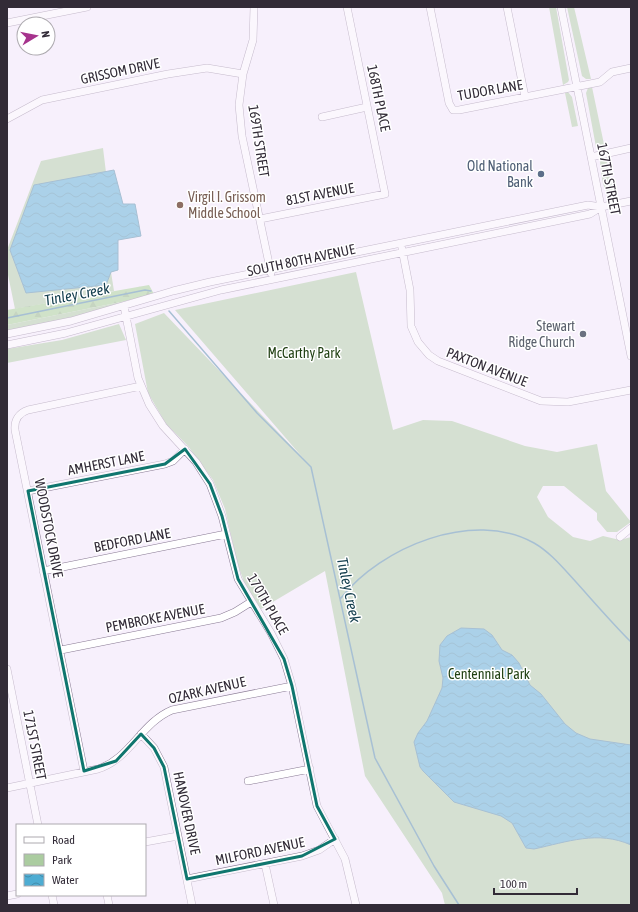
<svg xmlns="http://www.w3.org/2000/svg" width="638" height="912" viewBox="0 0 638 912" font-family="'Asap Condensed',sans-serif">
<defs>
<pattern id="forest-firs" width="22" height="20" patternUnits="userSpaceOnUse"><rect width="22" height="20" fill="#9fd08d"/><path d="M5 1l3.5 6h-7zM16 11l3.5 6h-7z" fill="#89b37a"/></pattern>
<pattern id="water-waves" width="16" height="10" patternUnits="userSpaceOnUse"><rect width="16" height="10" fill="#4eacd2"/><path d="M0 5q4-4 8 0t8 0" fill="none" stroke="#418cab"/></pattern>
</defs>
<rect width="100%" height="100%" fill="#f7f0fc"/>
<!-- green -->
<path fill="#abcca0" d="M 549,7 L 556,7 L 569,80 L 568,82 L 563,85 Z
M 567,7 L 574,7 L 591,79 L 586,79 L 582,76 Z
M 592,87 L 605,149 L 600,150 L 596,147 L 586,93 L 588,88 Z
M 568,92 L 572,97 L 578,126 L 572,127 L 565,93 Z
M 103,148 L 118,270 L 111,272 L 114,291 L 15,309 L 7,270 L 7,250 L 41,161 Z
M 606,157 L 614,196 C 601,194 602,173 600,162 L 602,158 Z
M 356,272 L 393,430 L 423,420 L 452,421 L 525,446 L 557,452 L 597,444 L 606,491 L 631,522 L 617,532 L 607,532 L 597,520 L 597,513 L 564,486 L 543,486 L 537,497 L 548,517 L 573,537 L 590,541 L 603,536 L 620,540 L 631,537 L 631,905 L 445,905 L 442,893 L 365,776 L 325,571 L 261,609 L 244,582 L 237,562 L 225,509 L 213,480 L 188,446 L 166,424 L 148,393 L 135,324 L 164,313 L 303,458 L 175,310 Z
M 126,301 L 67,320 L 7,331 L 7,325 Z
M 119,324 L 126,340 L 7,363 L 7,349 L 62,340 Z"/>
<!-- forest -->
<path fill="url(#forest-firs)" d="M 149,285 L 154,294 L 126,301 L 7,325 L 7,310 Z"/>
<!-- water -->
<path fill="url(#water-waves)" stroke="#4685a4" d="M 114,170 L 123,204 L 135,204 L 141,236 L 118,240 L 118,270 L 111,272 L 106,285 L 26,293 L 10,250 L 34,185 Z
M 461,628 L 484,629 L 492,635 L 502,650 L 512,655 L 519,663 L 530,685 L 541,694 L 565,724 L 576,733 L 590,739 L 631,745 L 631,845 C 598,830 567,842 534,849 L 526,848 L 512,823 L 501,816 L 454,802 L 423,771 L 420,767 L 414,742 L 418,733 L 427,721 L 442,688 L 443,678 L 439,661 L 440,645 L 447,636 Z"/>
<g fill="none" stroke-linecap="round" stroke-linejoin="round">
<!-- stream -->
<path stroke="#4685a4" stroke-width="1.5" d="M 169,311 L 257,413 L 311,467 L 375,758 L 434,866 L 459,905
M 7,318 L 145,290 L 151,291
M 341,598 C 381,547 473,509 534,543 C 550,552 563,568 576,582 C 594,602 612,623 631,642"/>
<defs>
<path id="minor" d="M 254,7 L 253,40 L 243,74 L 239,105 L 242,136 L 271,273
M 430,7 L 449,103 L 453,110 L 459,110 L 600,82 L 612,72 L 631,68
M 507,7 L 525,97
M 561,7 L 631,356
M 7,23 L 87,7
M 322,117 L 367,107
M 7,119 L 42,100 L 168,74 L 207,68 L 243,74
M 591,157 L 631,148
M 260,219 L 385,194 L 347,7
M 402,249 L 410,290 L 411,326 L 418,342 L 429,355 L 438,361 L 541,401 L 568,402 L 631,390
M 124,306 L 138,378 L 149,404 L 163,426 L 196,462 L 210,484 L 222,516 L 238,579 L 271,633 L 284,659 L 292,686 L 317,806 L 345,859 L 356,905
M 7,334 L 71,321 L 173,291 L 210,282 L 588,205 L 601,207 L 631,201
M 7,345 L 66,333 L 221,290 L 590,214 L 601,207
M 28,491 L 165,464 L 173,461 L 185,449
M 620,537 L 631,528
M 43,571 L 226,534
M 61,650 L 221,618 L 235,612 L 251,602
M 7,669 L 38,825
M 141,734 L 154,748 L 164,767 L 192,905
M 84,771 L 15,430 C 14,420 19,413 28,410 L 141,386
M 248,781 L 310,769
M 7,788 L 98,769 C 130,759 141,723 172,710 L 292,686
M 145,842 L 178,836
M 265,864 L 274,905
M 187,879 L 302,856 L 319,850 L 335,839
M 52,895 L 54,905
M 107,895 L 109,905
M 7,896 L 17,894"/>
</defs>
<!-- minor casing -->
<use href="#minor" stroke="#897a94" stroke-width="8"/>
<!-- minor -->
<use href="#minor" stroke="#fff" stroke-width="7"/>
</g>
<!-- marked area -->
<path d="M0 0H638V912H0ZM 185,449 L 210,484 L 222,516 L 238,579 L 284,659 L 292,686 L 317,806 L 335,839 L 302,856 L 187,879 L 164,767 L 154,748 L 141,734 L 116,761 L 84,771 L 28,491 L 165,464 Z" fill="#f7f0fc" fill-opacity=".55" fill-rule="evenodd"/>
<path fill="none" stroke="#0f766e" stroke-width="3" stroke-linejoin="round" d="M 185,449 L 210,484 L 222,516 L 238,579 L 284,659 L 292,686 L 317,806 L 335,839 L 302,856 L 187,879 L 164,767 L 154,748 L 141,734 L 116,761 L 84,771 L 28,491 L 165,464 Z"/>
<!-- markers -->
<circle fill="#5c6f8a" stroke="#fff" stroke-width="1.5" cx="541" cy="174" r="4"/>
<circle fill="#8d6e63" stroke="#fff" stroke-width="1.5" cx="180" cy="205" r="4"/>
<circle fill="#6b7280" stroke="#fff" stroke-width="1.5" cx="583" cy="334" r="4"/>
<g text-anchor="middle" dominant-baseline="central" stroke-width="3" stroke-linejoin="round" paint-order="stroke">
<!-- street labels -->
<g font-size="14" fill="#322b37" stroke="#fff">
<text transform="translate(120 71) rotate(-12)">GRISSOM DRIVE</text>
<text transform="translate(490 90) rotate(-10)">TUDOR LANE</text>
<text transform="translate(379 98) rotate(78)">168TH PLACE</text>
<text transform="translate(259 141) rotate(81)">169TH STREET</text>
<text transform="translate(609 179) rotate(79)">167TH STREET</text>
<text transform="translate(320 194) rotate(-11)">81ST AVENUE</text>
<text transform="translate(301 260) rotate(-12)">SOUTH 80TH AVENUE</text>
<text transform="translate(487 367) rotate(21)">PAXTON AVENUE</text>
<text transform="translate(106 463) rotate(-11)">AMHERST LANE</text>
<text transform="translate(49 528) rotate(79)">WOODSTOCK DRIVE</text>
<text transform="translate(132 540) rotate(-11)">BEDFORD LANE</text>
<text transform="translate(268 604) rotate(60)">170TH PLACE</text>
<text transform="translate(155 618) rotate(-11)">PEMBROKE AVENUE</text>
<text transform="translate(207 690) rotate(-13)">OZARK AVENUE</text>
<text transform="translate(35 745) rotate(79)">171ST STREET</text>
<text transform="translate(187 813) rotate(78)">HANOVER DRIVE</text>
<text transform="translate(260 851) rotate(-12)">MILFORD AVENUE</text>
</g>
<!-- service labels -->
<g font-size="14" fill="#4e5e75" stroke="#fff" text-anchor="end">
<text x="533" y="166">Old National<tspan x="533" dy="16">Bank</tspan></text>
</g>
<!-- education labels -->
<g font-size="14" fill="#785e54" stroke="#fff" text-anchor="start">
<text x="188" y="197">Virgil I. Grissom<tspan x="188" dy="16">Middle School</tspan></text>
</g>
<!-- worship labels -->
<g font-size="14" fill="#5b616d" stroke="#fff" text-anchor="end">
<text x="575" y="326">Stewart<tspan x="575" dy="16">Ridge Church</tspan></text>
</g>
<!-- park labels -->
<g font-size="14" fill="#1f3f11" stroke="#fff">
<text x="304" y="353">McCarthy Park</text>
<text x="489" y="674">Centennial Park</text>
</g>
<!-- water labels -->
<g font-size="15" font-style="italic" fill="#164050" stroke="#fff">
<text transform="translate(77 294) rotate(-11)">Tinley Creek</text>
<text transform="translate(349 590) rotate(78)">Tinley Creek</text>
</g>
</g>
<!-- border -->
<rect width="638" height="912" fill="none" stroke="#322b37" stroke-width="16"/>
<!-- legend -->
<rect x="16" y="824" width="130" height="72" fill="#ffffff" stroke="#adaaaf"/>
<rect x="24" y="837" width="20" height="6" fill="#ffffff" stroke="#adaaaf"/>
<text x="52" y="844" font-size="12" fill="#322b37">Road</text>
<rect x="24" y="854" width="20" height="12" fill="#abcca0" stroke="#adaaaf"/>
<text x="52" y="864" font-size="12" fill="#322b37">Park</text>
<rect x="24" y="874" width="20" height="12" fill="url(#water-waves)" stroke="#adaaaf"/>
<text x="52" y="884" font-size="12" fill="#322b37">Water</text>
<!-- north arrow -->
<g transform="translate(36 36) rotate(80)"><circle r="19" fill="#ffffff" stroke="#adaaaf"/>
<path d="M0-3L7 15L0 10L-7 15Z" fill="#a6338d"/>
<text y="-6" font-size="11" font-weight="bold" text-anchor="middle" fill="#322b37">N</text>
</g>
<!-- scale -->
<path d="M494 888v6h83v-6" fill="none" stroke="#322b37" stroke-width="2"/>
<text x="500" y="888" font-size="12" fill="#322b37" stroke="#ffffff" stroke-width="3" paint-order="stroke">100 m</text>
</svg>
